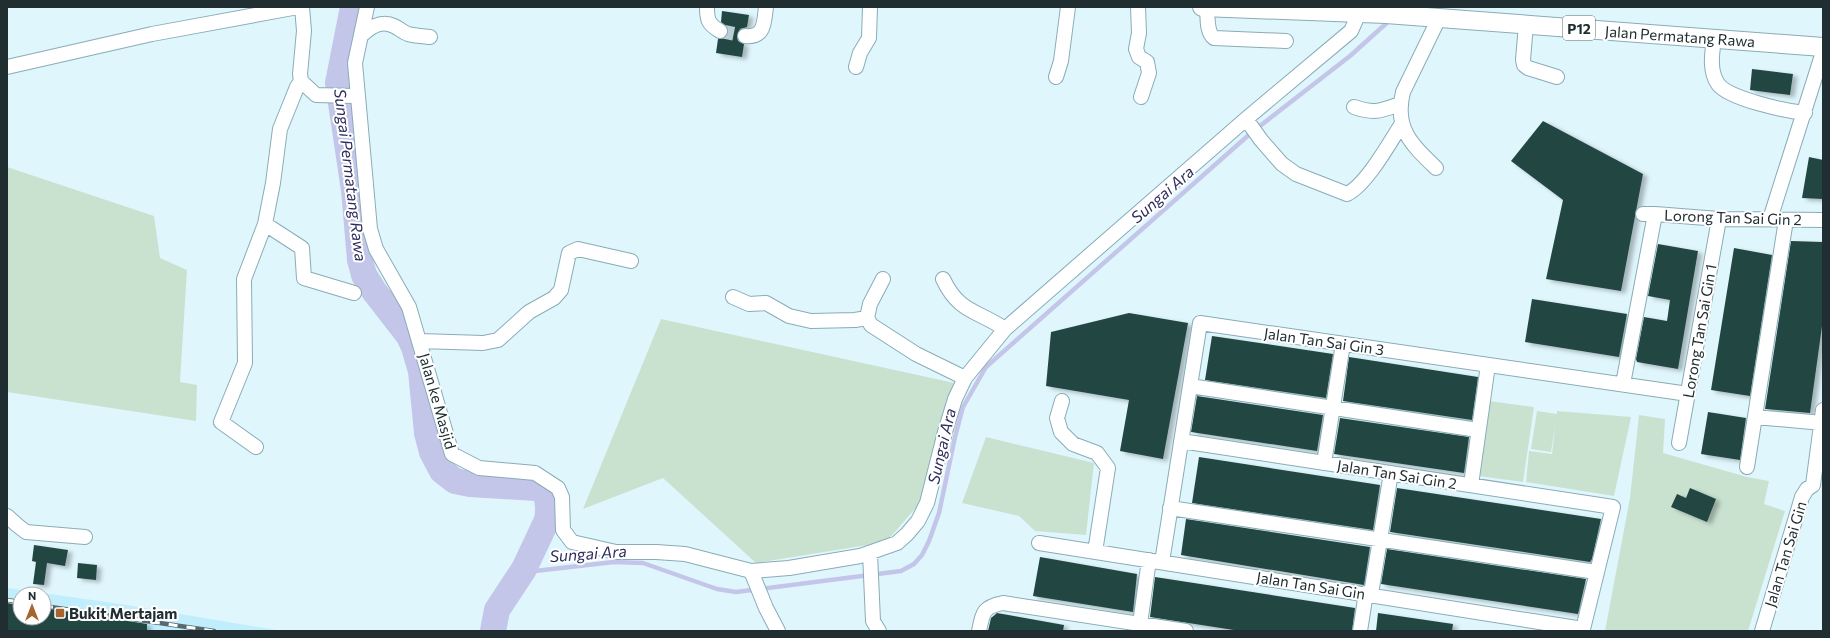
<svg xmlns="http://www.w3.org/2000/svg" width="1830" height="638" viewBox="0 0 1830 638" font-family="Commissioner,sans-serif">
<defs>
<filter id="shadow"><feDropShadow dx="4.5" dy="2.5" stdDeviation="2" flood-color="#0004"/></filter>
</defs>
<rect width="100%" height="100%" fill="#e0f6fd"/>
<!-- built -->
<path fill="#c0eefc" fill-rule="evenodd" d="M 7,588 L 121,604 L 282,631 L 7,631 ZM 20,594 L 44,594 L 44,618 L 20,618 Z"/>
<!-- green -->
<path fill="#c9e2d0" d="M 7,167 L 154,216 L 160,258 L 187,270 L 180,382 L 197,385 L 196,421 L 7,392 Z
M 661,319 L 968,386 L 935,444 L 920,503 L 886,542 L 756,563 L 663,478 L 583,509 Z
M 1489,401 L 1534,407 L 1523,482 L 1479,476 Z
M 1537,411 L 1557,414 L 1557,411 L 1631,417 L 1614,496 L 1526,482 L 1529,451 L 1552,454 L 1555,426 L 1551,452 L 1531,449 Z
M 1639,415 L 1665,419 L 1663,453 L 1747,477 L 1769,481 L 1764,504 L 1785,511 L 1748,631 L 1605,631 L 1630,498 Z
M 986,437 L 1094,463 L 1086,535 L 1035,531 L 1019,516 L 962,503 Z"/>
<g fill="none" stroke-linecap="round" stroke-linejoin="round">
<!-- stream -->
<path stroke="#c3c5e9" stroke-width="4.5" d="M 524,569 L 535,571 L 614,562 L 643,563 L 717,589 L 736,592 L 901,571 L 914,564 L 922,555 L 929,541 L 939,513 L 955,437 L 963,407 L 986,367 L 1251,133 L 1350,56 L 1390,20"/>
<!-- river -->
<path stroke="#c3c5e9" stroke-width="26" d="M 353,7 L 338,83 L 354,190 L 360,260 L 364,275 L 374,291 L 409,336 L 414,347 L 421,371 L 427,433 L 432,452 L 442,471 L 455,481 L 470,484 L 536,488 L 544,491 C 549,500 549,509 547,520 L 524,569 L 497,610 L 493,631"/>
</g>
<!-- building -->
<path fill="#244743" filter="url(#shadow)" d="M 722,11 L 749,15 L 747,27 L 740,29 L 737,36 L 738,41 L 744,44 L 742,57 L 716,53 L 718,39 L 724,38 L 728,32 L 727,27 L 721,22 Z
M 1752,69 L 1793,74 L 1790,95 L 1750,90 Z
M 1543,121 L 1643,174 L 1621,291 L 1546,279 L 1563,200 L 1511,161 Z
M 1809,157 L 1823,160 L 1823,199 L 1802,198 Z
M 1791,241 L 1823,242 L 1823,319 L 1810,413 L 1765,409 Z
M 1658,244 L 1698,251 L 1678,369 L 1637,362 L 1636,359 L 1644,317 L 1667,321 L 1670,300 L 1648,296 Z
M 1734,248 L 1772,255 L 1750,396 L 1711,390 Z
M 1532,299 L 1627,314 L 1619,357 L 1525,342 Z
M 1129,313 L 1188,323 L 1163,459 L 1120,451 L 1129,400 L 1046,386 L 1051,332 Z
M 1212,336 L 1333,354 L 1326,398 L 1205,380 Z
M 1349,357 L 1478,377 L 1472,420 L 1343,401 Z
M 1197,396 L 1323,415 L 1317,451 L 1191,432 Z
M 1708,412 L 1746,418 L 1740,460 L 1701,454 Z
M 1340,418 L 1469,437 L 1464,473 L 1334,454 Z
M 1199,457 L 1380,485 L 1373,530 L 1192,503 Z
M 1397,488 L 1601,519 L 1592,559 L 1590,562 L 1390,532 Z
M 1690,488 L 1716,499 L 1707,522 L 1671,507 L 1677,494 L 1686,498 Z
M 1186,519 L 1370,547 L 1364,585 L 1181,555 Z
M 34,545 L 68,550 L 65,566 L 47,563 L 44,585 L 33,584 L 36,562 L 32,561 Z
M 1387,549 L 1586,579 L 1578,614 L 1381,584 Z
M 1040,557 L 1137,574 L 1133,612 L 1033,596 Z
M 78,563 L 97,565 L 96,580 L 77,578 Z
M 1155,577 L 1355,608 L 1352,631 L 1240,631 L 1150,617 Z
M 7,603 L 20,605 L 20,618 L 44,618 L 44,608 L 147,624 L 147,631 L 7,631 Z
M 997,613 L 1064,625 L 1063,631 L 988,631 L 991,618 Z
M 1378,613 L 1453,624 L 1452,631 L 1376,631 Z"/>
<g fill="none" stroke-linecap="round" stroke-linejoin="round">
<!-- minor-tunnel -->
<path stroke="#baced4" stroke-width="14" stroke-dasharray="14 7" stroke-linecap="butt" d="M 720,31 L 745,36"/>
<defs>
<path id="minor" d="M 302,7 L 304,31 L 300,74 L 301,81 L 316,95 L 353,96 L 357,94
M 367,7 L 355,63 L 370,229 L 376,249 L 409,307 L 452,454 L 479,468 L 535,473 L 558,488 L 562,497 L 563,530 L 572,542 L 616,552 L 656,552 L 685,554 L 751,571 L 789,568 L 860,556 L 897,543 L 907,534 L 918,521 L 927,503 L 945,432 L 955,399 L 965,378 L 1005,329 L 1246,119 L 1351,31 L 1359,13
M 707,7 C 707,20 708,24 720,31
M 1138,7 L 1139,33 L 1136,49 L 1139,57 L 1147,62 L 1149,73 L 1141,97
M 1207,7 C 1208,17 1206,32 1214,38 L 1286,41
M 1526,24 L 1523,60 L 1524,65 L 1528,68 L 1557,77
M 363,34 C 372,26 382,20 394,26 C 399,28 402,32 408,34 C 415,36 422,36 430,37
M 745,36 C 765,38 764,22 766,7
M 1714,39 C 1712,53 1709,71 1718,84 C 1729,99 1786,111 1805,113
M 7,67 L 152,34 L 298,7
M 856,67 L 860,53 L 869,38 L 870,7
M 1056,77 L 1061,61 L 1068,7
M 1354,107 C 1375,114 1380,111 1400,104
M 1246,119 L 1261,140 L 1282,164 L 1296,174 L 1347,194 C 1366,185 1389,144 1401,125
M 1436,168 C 1411,144 1394,128 1403,92 L 1439,18
M 1643,214 L 1655,214 L 1719,219 L 1823,220
M 1770,219 L 1823,52
M 265,224 L 302,248 L 304,278 L 354,293
M 883,279 L 870,304 L 867,318 L 871,325 L 916,354 L 965,378
M 943,279 C 959,313 977,310 1005,329
M 733,297 L 749,304 L 766,303 L 789,316 L 811,321 L 855,320 L 867,318
M 420,341 L 483,343 L 498,340 L 529,312 L 554,298 L 561,290 L 569,253 L 578,249 L 631,261
M 1623,384 L 1655,214
M 1190,386 L 1478,430
M 1062,401 L 1057,418 L 1061,432 L 1073,444 L 1097,453 L 1108,468 L 1095,552
M 1755,417 L 1823,423
M 1679,443 L 1719,219
M 256,447 L 221,422 L 245,363 L 244,279 L 265,224 L 273,183 L 280,129 L 297,87 L 301,81
M 1324,463 L 1343,344
M 1747,467 L 1786,220
M 1471,485 L 1488,365
M 1170,508 L 1596,572
M 7,516 L 17,525 L 26,532 L 85,537
M 1039,543 L 1583,629 L 1613,507 L 1181,441
M 870,553 L 873,621 L 879,631
M 1162,562 L 1200,323 L 1688,394
M 751,571 L 766,608 L 778,631
M 1371,594 L 1391,473
M 979,631 C 983,612 983,607 1003,603 L 1186,631
M 1139,631 L 1149,560
M 1360,631 L 1366,593
M 1762,631 L 1802,497 L 1807,489 L 1813,485 L 1823,410"/>
<path id="major" d="M 1202,7 L 1386,14 L 1823,47"/>
</defs>
<!-- minor casing -->
<use href="#minor" stroke="#89acb7" stroke-width="16"/>
<!-- major casing -->
<use href="#major" stroke="#89acb7" stroke-width="20"/>
<!-- minor -->
<use href="#minor" stroke="#fff" stroke-width="14"/>
<!-- major -->
<use href="#major" stroke="#fff" stroke-width="18"/>
<defs>
<path id="rail" d="M 7,600 L 20,602
M 44,606 L 214,631"/>
</defs>
<!-- rail casing -->
<use href="#rail" stroke="#58696d" stroke-width="4.5"/>
<!-- rail -->
<use href="#rail" stroke="#fff" stroke-width="3" stroke-dasharray="9" stroke-linecap="butt"/>
</g>
<!-- markers -->
<rect fill="#a6652f" stroke="#fff" stroke-width="1.5" x="55" y="608" width="10" height="10" rx="2"/>
<g text-anchor="middle" dominant-baseline="central" stroke-width="4" stroke-linejoin="round" paint-order="stroke">
<!-- shield labels -->
<rect fill="#fff" stroke="#636d70" stroke-width="1" x="1563" y="16" width="32" height="24" rx="3"/>
<g font-size="14" font-weight="bold" fill="#202e32">
<text x="1579" y="28">P12</text>
</g>
<!-- street labels -->
<g font-size="15" fill="#202e32" stroke="#fff">
<text transform="translate(1680 36) rotate(4)">Jalan Permatang Rawa</text>
<text transform="translate(1733 217) rotate(2)">Lorong Tan Sai Gin 2</text>
<text transform="translate(1699 331) rotate(-80)">Lorong Tan Sai Gin 1</text>
<text transform="translate(1324 341) rotate(8)">Jalan Tan Sai Gin 3</text>
<text transform="translate(438 401) rotate(74)">Jalan ke Masjid</text>
<text transform="translate(1397 474) rotate(9)">Jalan Tan Sai Gin 2</text>
<text transform="translate(1785 554) rotate(-73)">Jalan Tan Sai Gin</text>
<text transform="translate(1311 585) rotate(9)">Jalan Tan Sai Gin</text>
</g>
<!-- poi labels -->
<g font-size="15" font-weight="bold" fill="#202e32" stroke="#fff" text-anchor="start">
<text x="69" y="613">Bukit Mertajam</text>
</g>
<!-- water labels -->
<g font-size="16" font-style="italic" fill="#2f2d5b" stroke="#fff">
<text transform="translate(351 175) rotate(83)">Sungai Permatang Rawa</text>
<text transform="translate(1162 194) rotate(-41)">Sungai Ara</text>
<text transform="translate(941 446) rotate(-77)">Sungai Ara</text>
<text transform="translate(588 553) rotate(-4)">Sungai Ara</text>
</g>
</g>
<!-- border -->
<rect width="1830" height="638" fill="none" stroke="#202e32" stroke-width="16"/>
<!-- north arrow -->
<g transform="translate(32 606)"><circle r="19" fill="#ffffff" stroke="#a6abad"/>
<path d="M0-3L7 15L0 10L-7 15Z" fill="#a6652f"/>
<text y="-6" font-size="11" font-weight="bold" text-anchor="middle" fill="#202e32">N</text>
</g>
</svg>
